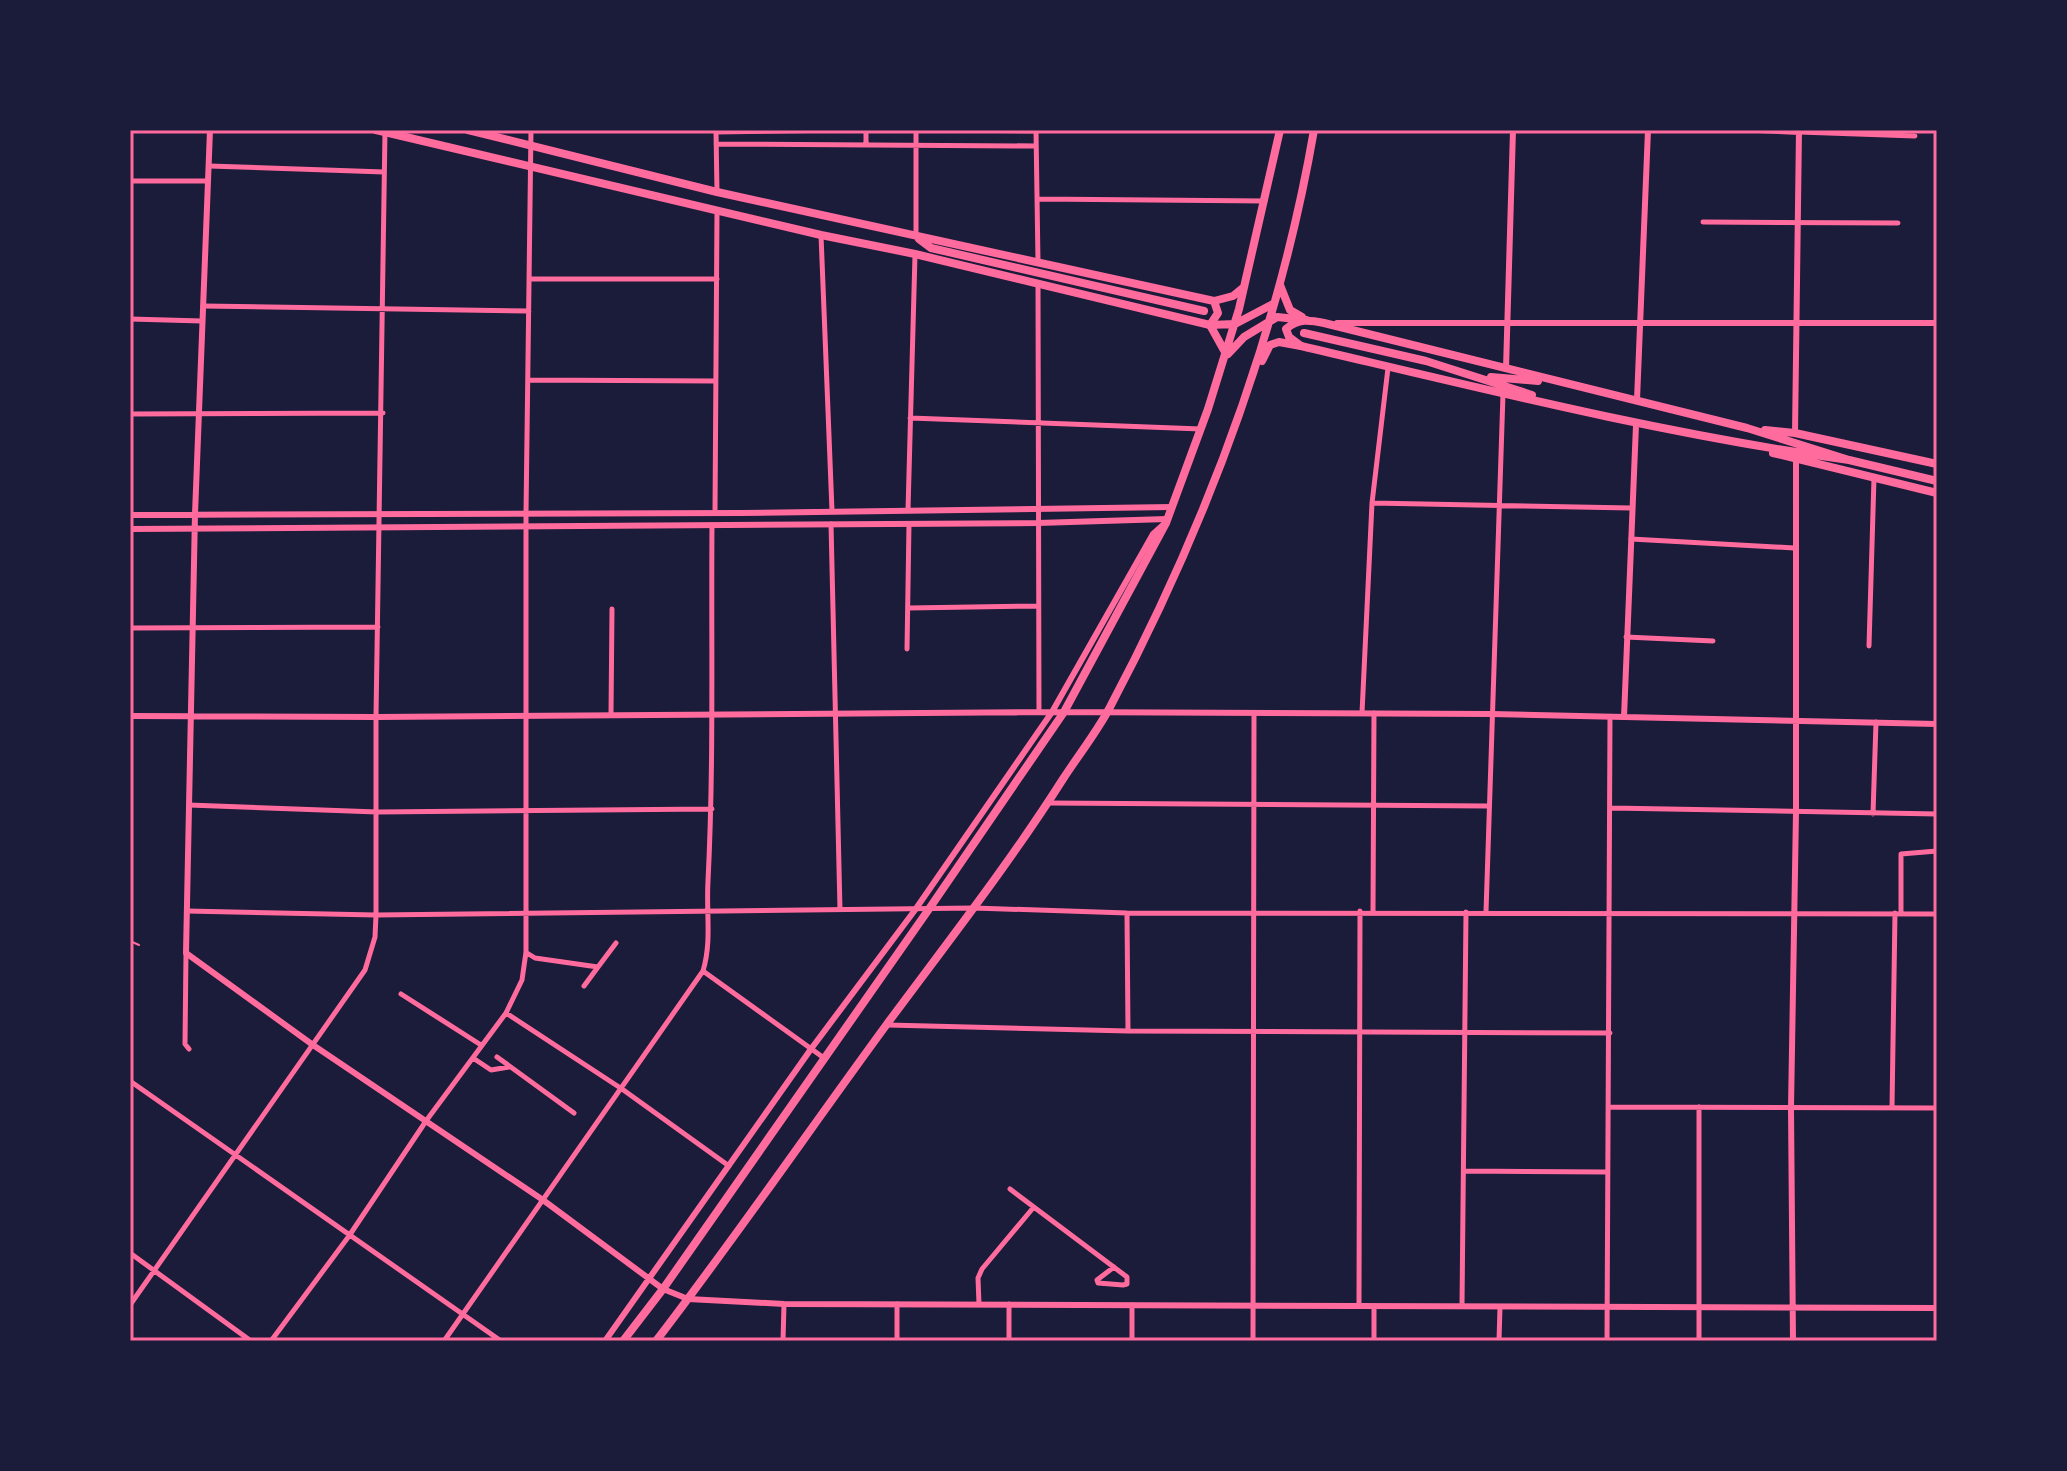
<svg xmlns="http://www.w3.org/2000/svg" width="2067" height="1471" viewBox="0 0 2067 1471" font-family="'Nunito Sans',sans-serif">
<rect width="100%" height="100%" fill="#1b1b3a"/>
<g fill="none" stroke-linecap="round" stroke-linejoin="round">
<!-- service -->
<path stroke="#ff6b9d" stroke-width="2" d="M 130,941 L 139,945"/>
<!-- minor -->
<path stroke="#ff6b9d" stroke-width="5" d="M 916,130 L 916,236
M 949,130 L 1036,131
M 1036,130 L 1038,262
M 716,131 L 717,192
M 716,132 L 841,130
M 1799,132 L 1915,136
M 716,144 L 1036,146
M 866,145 L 866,130
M 209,166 L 384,172
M 130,181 L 208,181
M 1038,199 L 1265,201
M 1703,222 L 1898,223
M 821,235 L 832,511
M 529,279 L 717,279
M 1038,285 L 1039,712
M 203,306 L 529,311
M 130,319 L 202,321
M 528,380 L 715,381
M 130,414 L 383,413
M 910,418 L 1201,429
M 1372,503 L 1631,508
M 908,510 L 915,255
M 715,513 L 717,211
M 831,524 L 840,910
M 1631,539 L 1794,548
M 908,608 L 1038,606
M 130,628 L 378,627
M 1626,637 L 1713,641
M 1869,646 L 1874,478
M 907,649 L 909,524
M 1362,713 L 1372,503 L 1388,368
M 611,714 L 612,609
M 1048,803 L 1488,806
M 189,805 L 377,812 L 712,809
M 1611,808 L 1937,814
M 1873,814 L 1876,722
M 187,911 L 376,915 L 974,908 L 1127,913 L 1937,914
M 1373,911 L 1374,713
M 1486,912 L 1503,394
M 1127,913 L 1128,1031
M 1901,913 L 1901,854 L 1937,851
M 186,953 L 185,1044 L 189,1049
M 527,953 L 535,958 L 598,967 L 616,943
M 703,971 L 824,1058
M 584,986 L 598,967
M 401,994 L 481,1045
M 506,1013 L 622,1089 L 729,1166
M 888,1025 L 1128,1031 L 1610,1033
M 497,1057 L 574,1113
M 473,1058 L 491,1070 L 509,1067
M 130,1081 L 501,1341
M 1609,1107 L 1937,1108
M 1699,1107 L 1699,1341
M 1892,1108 L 1895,913
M 1465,1171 L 1608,1172
M 1010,1189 L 1127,1277 L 1127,1284 L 1123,1285 L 1098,1283 L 1097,1280 L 1114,1267
M 130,1253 L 251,1341
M 979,1304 L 978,1278 L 982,1269 L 1033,1208
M 1359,1304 L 1360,911
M 130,1305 L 365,970 L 375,937 L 376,915 L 376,717 L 385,131
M 1374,1306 L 1374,1341
M 1462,1306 L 1466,912
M 271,1341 L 349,1236 L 426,1121 L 506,1013 L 522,980 L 526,952 L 526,513 L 531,130
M 444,1341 L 703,971 C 712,941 706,912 708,881 C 714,762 711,643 712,525
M 783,1341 L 784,1304
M 897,1341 L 897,1304
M 1009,1341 L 1009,1304
M 1132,1341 L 1132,1305
M 1253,1341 L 1254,713
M 1499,1341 L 1500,1307
M 1607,1341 L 1610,717"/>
<!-- tertiary -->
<path stroke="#ff6b9d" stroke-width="6" d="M 210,130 L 195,514 L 186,953 L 313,1045 L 543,1200 L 663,1289 L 688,1299 L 784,1304 L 1937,1308
M 1758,130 L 1799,132
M 1337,323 L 1937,323
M 1506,369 L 1513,130
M 1637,400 L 1648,130
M 1795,433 L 1799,130
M 130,515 L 741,513 L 1172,507
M 130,529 L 1038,523 L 1167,519
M 130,716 L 376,717 L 1052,712 L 1491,714 L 1937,724
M 1624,717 L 1636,425
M 605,1341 L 811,1049 L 915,910 L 1052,712 L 1153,534 L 1163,525
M 1793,1341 L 1791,1108 L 1796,812 L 1796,460"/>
<!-- primary -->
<path stroke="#ff6b9d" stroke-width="8" d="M 376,130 L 821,235 L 915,254 L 1210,325 L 1218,313 L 1214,301 L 717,192 L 468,130
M 919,239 L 931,248 L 1204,311
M 1304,333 L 1426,361 L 1532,395
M 1491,377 L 1538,381
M 1765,430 L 1795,433 L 1937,464
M 1773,453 L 1937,493
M 1849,460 C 1663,434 1484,389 1301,346 L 1289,337 L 1286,329 C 1298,318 1310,320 1324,323 L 1747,428 L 1849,460 L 1937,481"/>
<!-- trunk -->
<path stroke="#ff6b9d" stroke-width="8" d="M 1280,285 L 1290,310 L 1302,317
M 1214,301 L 1233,296 L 1244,287
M 1210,325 L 1235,324 L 1273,304
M 1210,325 L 1225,352
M 1228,354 L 1244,337 L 1277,317 L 1306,320
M 1262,361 L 1270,345 L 1279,342 L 1301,346
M 623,1341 L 663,1289 L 929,909 L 1064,712 L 1166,523 L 1208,409 L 1239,309 L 1280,130
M 656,1341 C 736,1237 810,1129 887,1024 C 947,943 1009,864 1063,779 C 1078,756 1096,733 1109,709 C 1205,528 1279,332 1314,130"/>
</g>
<!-- border -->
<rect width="2067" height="1471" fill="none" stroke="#1b1b3a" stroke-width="264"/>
<rect x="132" y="132" width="1803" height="1207" fill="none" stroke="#ff6b9d" stroke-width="3"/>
</svg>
